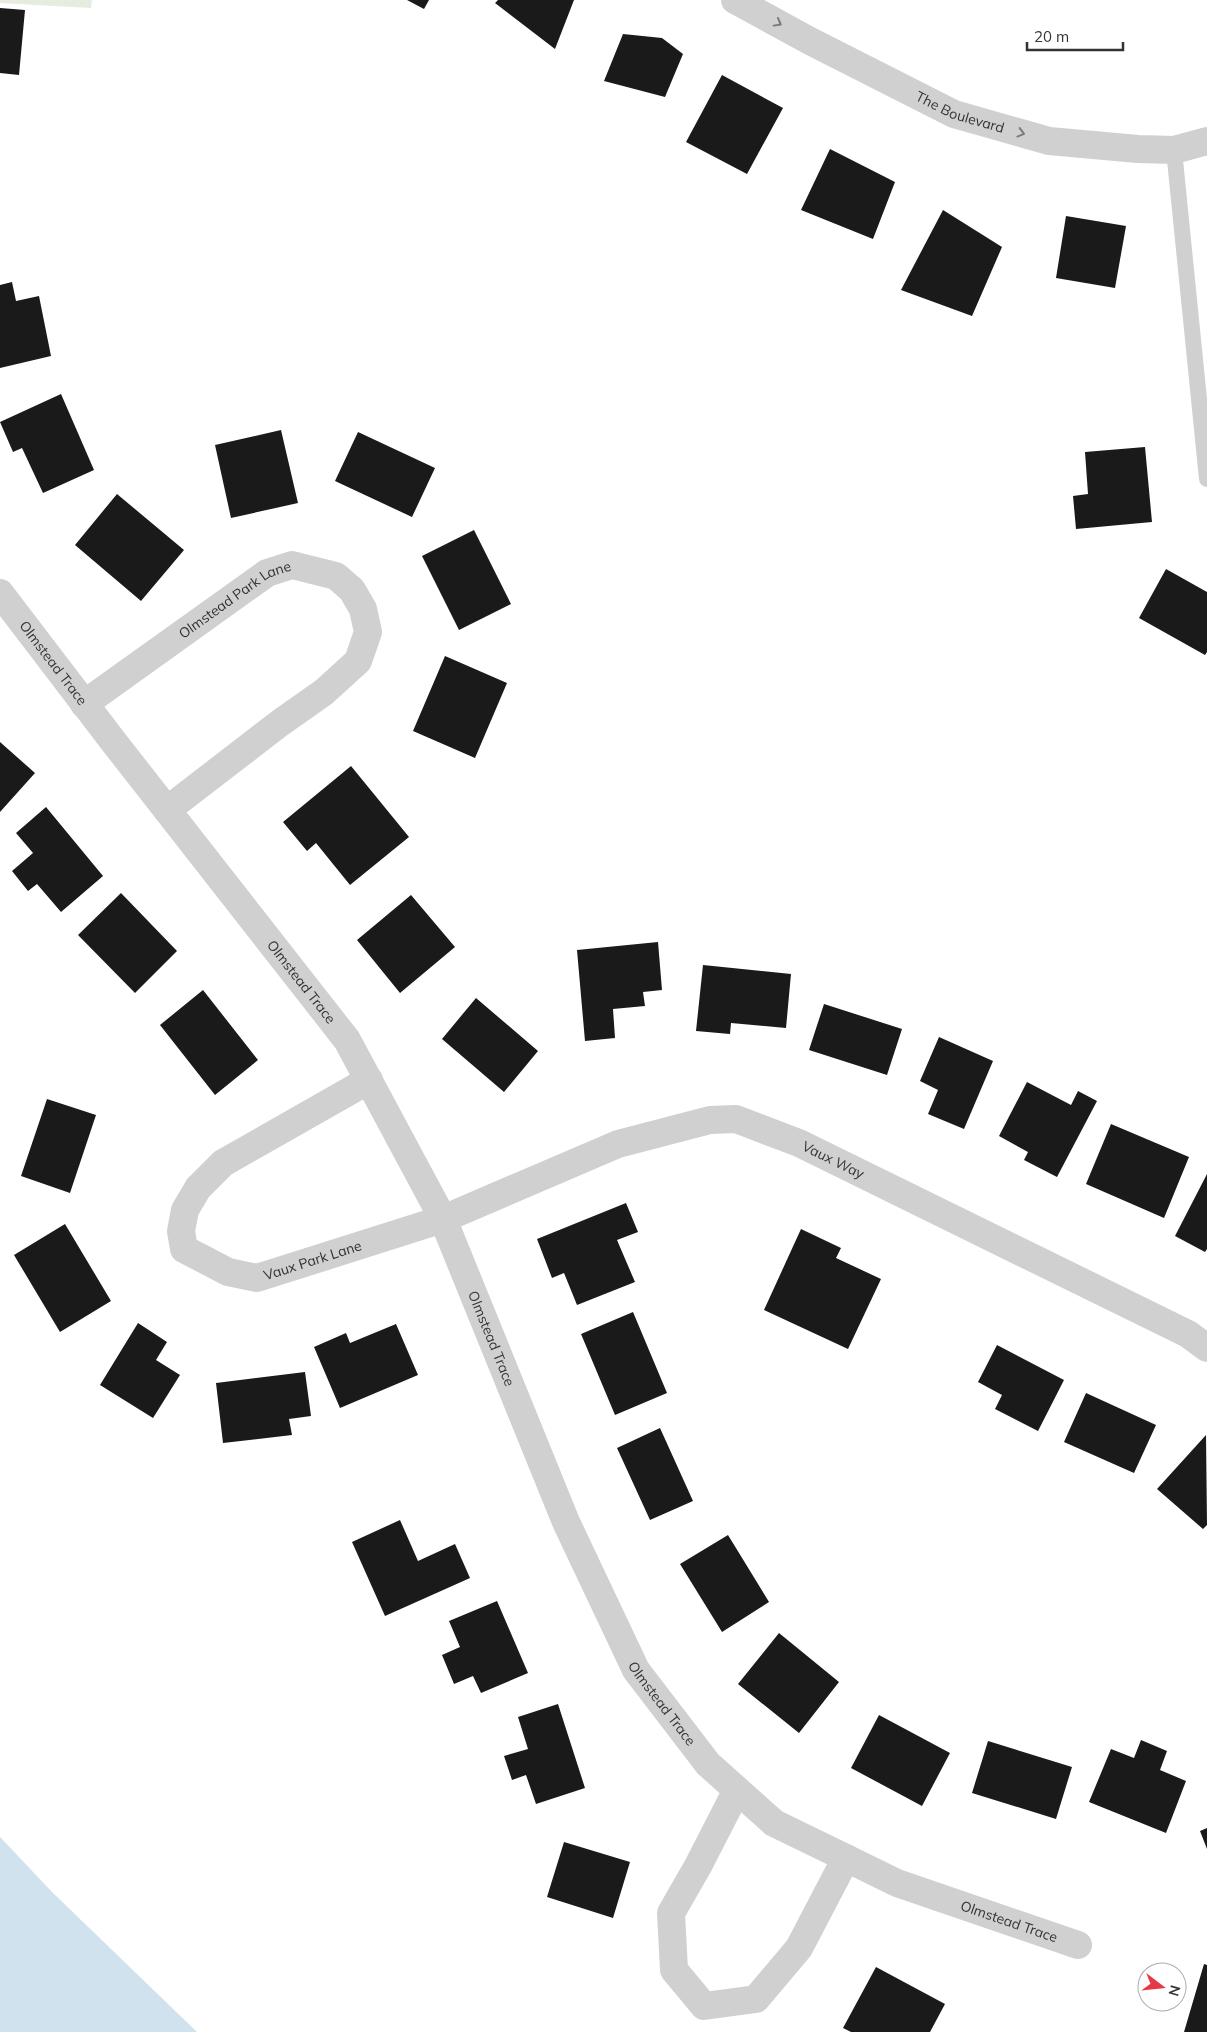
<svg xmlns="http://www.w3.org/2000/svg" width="1207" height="2032" viewBox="0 0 1207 2032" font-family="Mulish,sans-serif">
<rect width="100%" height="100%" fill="#fff"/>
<!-- green -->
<path fill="#e6ecdf" d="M 0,0 L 92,0 L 91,8 L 0,3 Z"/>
<!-- water -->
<path fill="#cfe2ee" d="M 0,1837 L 52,1892 L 197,2032 L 0,2032 Z"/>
<!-- building -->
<path fill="#1a1a1a" d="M 407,0 L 429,0 L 424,9 Z
M 498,0 L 574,0 L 555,49 L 495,3 Z
M 0,8 L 25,10 L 19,75 L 0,73 Z
M 623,34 L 662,38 L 683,54 L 665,97 L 604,81 Z
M 722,75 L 783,108 L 747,174 L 686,142 Z
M 830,149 L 895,182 L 873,239 L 801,210 Z
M 943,210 L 1002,247 L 972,316 L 901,290 Z
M 1066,216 L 1126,226 L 1115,288 L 1056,278 Z
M 12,282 L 16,301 L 39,296 L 51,356 L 0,368 L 0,285 Z
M 61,394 L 94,470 L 43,493 L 22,448 L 13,452 L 0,422 Z
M 281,430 L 298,503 L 231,518 L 215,445 Z
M 358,432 L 435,468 L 412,517 L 335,481 Z
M 1145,447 L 1152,522 L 1076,529 L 1073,496 L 1088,494 L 1085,452 Z
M 117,494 L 184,550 L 141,601 L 75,545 Z
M 474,530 L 511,604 L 459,630 L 422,556 Z
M 1166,569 L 1207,592 L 1207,652 L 1205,655 L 1139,618 Z
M 445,656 L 507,683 L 475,758 L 413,731 Z
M 0,742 L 35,773 L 0,812 Z
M 351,766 L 409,837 L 350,885 L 316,843 L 307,851 L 283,822 Z
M 46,807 L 103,876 L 61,912 L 37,884 L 28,891 L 12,871 L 33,853 L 16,833 Z
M 121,893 L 177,951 L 135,993 L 78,935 Z
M 411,895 L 455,947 L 400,993 L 357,940 Z
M 658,942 L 662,990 L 643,992 L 645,1006 L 613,1009 L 615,1038 L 585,1041 L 577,950 Z
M 703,965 L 791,974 L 786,1028 L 731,1023 L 730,1034 L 696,1031 Z
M 203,990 L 258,1060 L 215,1095 L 160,1025 Z
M 476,998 L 538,1051 L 504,1092 L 442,1039 Z
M 824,1004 L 902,1029 L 887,1075 L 809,1050 Z
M 939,1037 L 993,1061 L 964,1129 L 928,1114 L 938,1090 L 920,1081 Z
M 1027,1082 L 1071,1105 L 1078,1091 L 1097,1101 L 1057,1177 L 1024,1160 L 1028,1152 L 999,1136 Z
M 47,1099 L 96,1115 L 70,1193 L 21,1176 Z
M 1111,1124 L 1189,1157 L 1164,1218 L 1086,1184 Z
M 1207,1174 L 1207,1249 L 1205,1252 L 1175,1236 Z
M 626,1203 L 638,1232 L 617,1240 L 635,1282 L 577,1305 L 564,1273 L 552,1278 L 537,1239 Z
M 65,1224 L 111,1301 L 60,1332 L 14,1255 Z
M 801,1229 L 841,1248 L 836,1258 L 881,1279 L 848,1349 L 764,1310 Z
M 633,1312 L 667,1393 L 615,1415 L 581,1334 Z
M 138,1323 L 167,1342 L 156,1360 L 180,1375 L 153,1418 L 100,1385 Z
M 396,1324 L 418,1375 L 340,1408 L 314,1347 L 346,1333 L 350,1343 Z
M 997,1345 L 1064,1380 L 1038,1431 L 995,1409 L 1002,1395 L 978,1382 Z
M 305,1372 L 311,1416 L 289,1419 L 292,1435 L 223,1443 L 216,1383 Z
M 1086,1393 L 1156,1425 L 1134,1473 L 1064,1442 Z
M 660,1428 L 693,1501 L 650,1520 L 617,1448 Z
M 1206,1435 L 1207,1525 L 1203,1529 L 1157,1489 Z
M 400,1520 L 418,1561 L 455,1544 L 470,1578 L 385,1616 L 352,1542 Z
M 728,1535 L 769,1602 L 722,1632 L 680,1564 Z
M 497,1601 L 528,1673 L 481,1693 L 473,1676 L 454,1684 L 442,1655 L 460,1647 L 449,1621 Z
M 779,1633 L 839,1682 L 799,1733 L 738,1684 Z
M 558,1704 L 585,1788 L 536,1804 L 526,1775 L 512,1780 L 504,1756 L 528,1749 L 518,1717 Z
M 879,1715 L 950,1753 L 922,1806 L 851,1768 Z
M 1141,1740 L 1167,1751 L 1160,1770 L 1186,1781 L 1166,1833 L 1089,1802 L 1111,1749 L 1134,1758 Z
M 988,1741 L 1072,1767 L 1056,1819 L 972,1793 Z
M 1207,1828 L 1207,1849 L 1200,1831 Z
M 564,1842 L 630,1862 L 613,1918 L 547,1897 Z
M 1204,1964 L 1207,1965 L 1207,2032 L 1184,2032 Z
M 876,1967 L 945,2004 L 930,2032 L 851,2032 L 843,2028 Z"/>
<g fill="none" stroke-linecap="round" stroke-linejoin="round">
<!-- service -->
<path stroke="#d0d0d0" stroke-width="16" d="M 1174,150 L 1207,479"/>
<!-- minor -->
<g stroke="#d0d0d0" stroke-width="28">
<path id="s1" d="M 735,0 L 810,41 L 954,114 L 1049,141 L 1138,149 L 1174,150 L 1207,141"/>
<path id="s2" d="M 0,593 L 113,741 L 347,1040 L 443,1219 L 566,1522 L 636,1670 L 708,1764 L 774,1823 L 846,1858 L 897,1883 L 1078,1945"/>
<path id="s3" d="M 84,704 L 267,573 L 292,565 L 336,576 L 352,590 L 363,609 L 368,632 L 358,661 L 324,692 L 280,723 L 167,810"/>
<path id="s4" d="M 369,1080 L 223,1163 L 198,1188 L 185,1210 L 181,1231 L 184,1249 L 228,1272 L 257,1278 L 443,1219 L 618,1144 L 710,1120 L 736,1119 L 799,1143 L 1188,1334 L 1207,1348"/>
<path d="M 737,1790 L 698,1866 L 671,1913 L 674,1970 L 704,2006 L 756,1999 L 799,1948 L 846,1858"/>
</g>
</g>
<!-- one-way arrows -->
<defs><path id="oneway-chevron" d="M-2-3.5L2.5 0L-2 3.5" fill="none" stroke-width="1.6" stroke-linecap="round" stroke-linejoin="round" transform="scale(1.25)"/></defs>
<g stroke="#7a7a7a">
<use href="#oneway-chevron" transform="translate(778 23) rotate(29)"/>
<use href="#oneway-chevron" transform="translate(1021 133) rotate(15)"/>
</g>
<g text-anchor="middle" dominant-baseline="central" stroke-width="5" stroke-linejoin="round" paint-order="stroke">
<!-- street labels -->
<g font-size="14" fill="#333" stroke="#fff">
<text stroke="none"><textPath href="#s1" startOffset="252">The Boulevard</textPath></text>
<text stroke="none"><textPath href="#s3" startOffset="184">Olmstead Park Lane</textPath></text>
<text stroke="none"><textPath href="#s2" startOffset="88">Olmstead Trace</textPath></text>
<text stroke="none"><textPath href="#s2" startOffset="492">Olmstead Trace</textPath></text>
<text stroke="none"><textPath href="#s4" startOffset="960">Vaux Way</textPath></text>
<text stroke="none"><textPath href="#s4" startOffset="406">Vaux Park Lane</textPath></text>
<text stroke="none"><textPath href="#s2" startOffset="898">Olmstead Trace</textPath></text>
<text stroke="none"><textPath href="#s2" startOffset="1302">Olmstead Trace</textPath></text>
<text stroke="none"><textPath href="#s2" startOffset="1722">Olmstead Trace</textPath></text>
</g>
</g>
<!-- north arrow -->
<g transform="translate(1162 1987) rotate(106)"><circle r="24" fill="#ffffff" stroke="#adadad"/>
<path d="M0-4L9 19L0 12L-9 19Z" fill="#e63946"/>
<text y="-8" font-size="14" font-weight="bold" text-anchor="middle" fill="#333333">N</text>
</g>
<!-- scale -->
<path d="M1027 42v8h96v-8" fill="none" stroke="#333333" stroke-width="2.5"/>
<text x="1034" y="42" font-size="15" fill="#333333" stroke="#ffffff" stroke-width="4" paint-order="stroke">20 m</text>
</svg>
